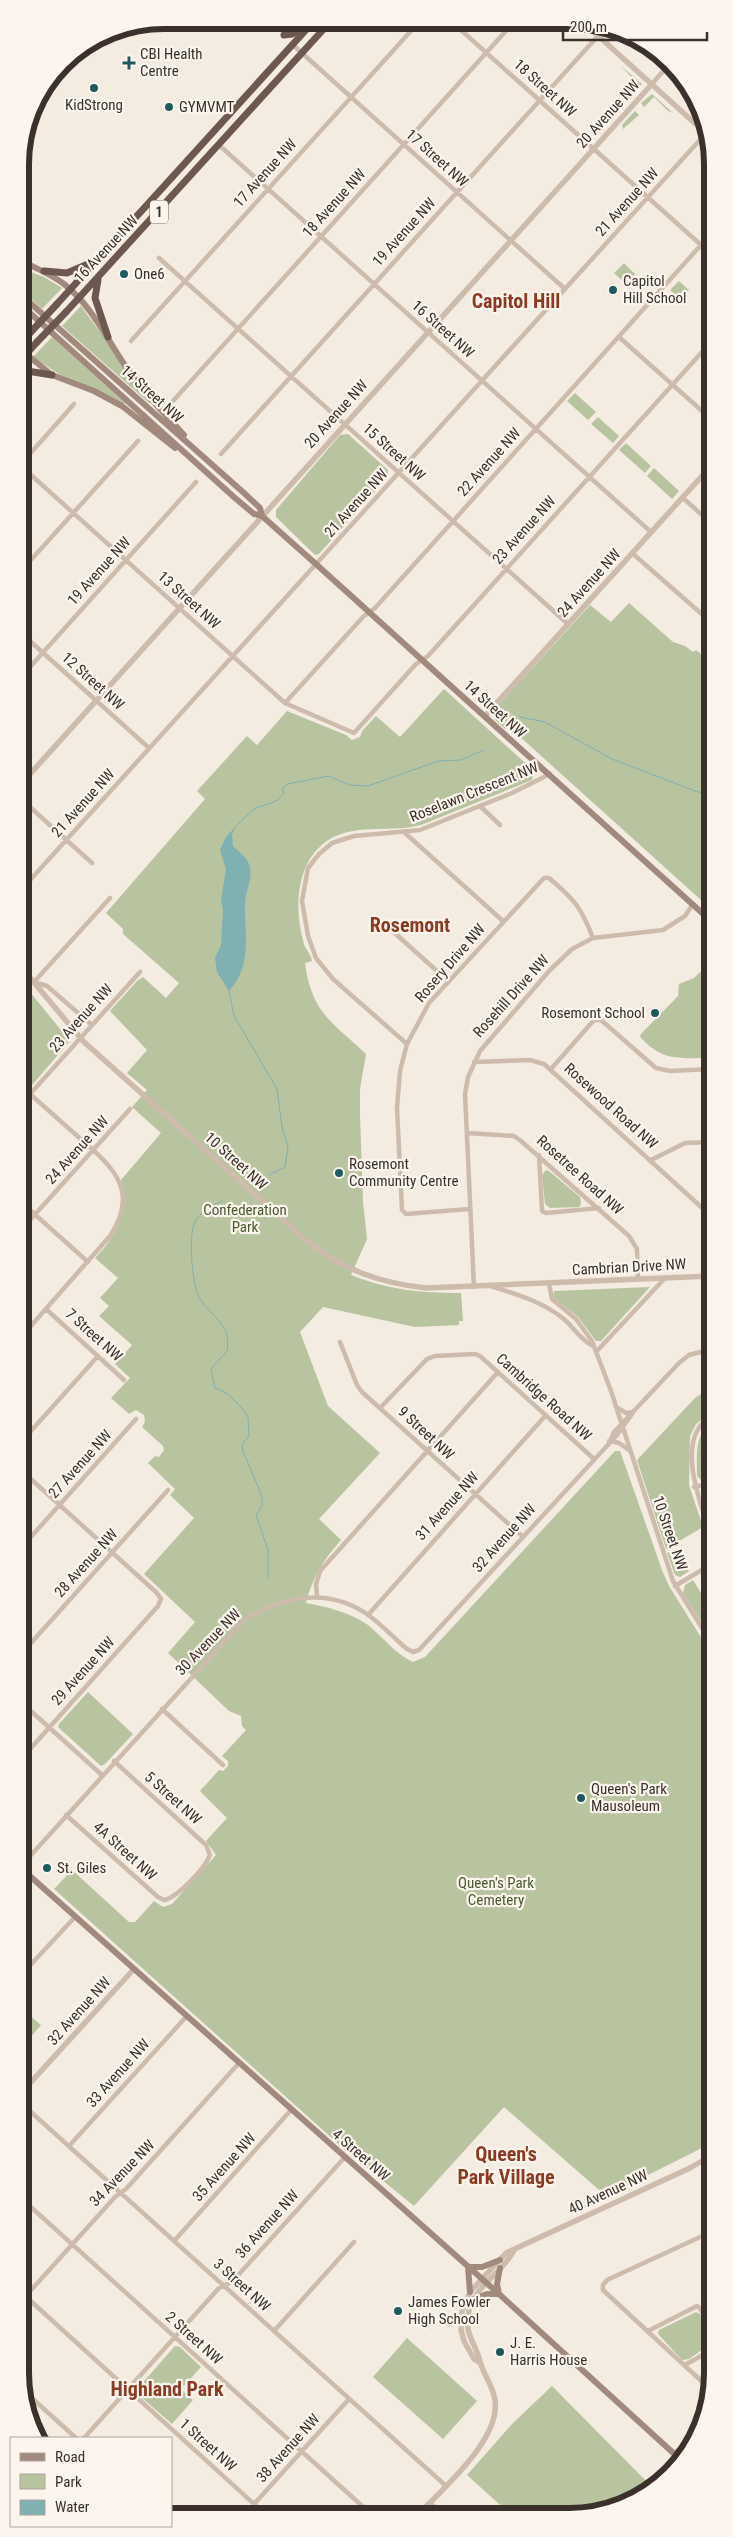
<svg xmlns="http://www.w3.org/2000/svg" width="733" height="2537" viewBox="0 0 733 2537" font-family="'Roboto Condensed',sans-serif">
<rect width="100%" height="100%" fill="#f4ebe1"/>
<!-- green -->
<path fill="#b8c4a0" d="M 621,66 L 642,84 L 630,99 L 626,97 L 638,84 Z
M 652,94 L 673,113 L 668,111 L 654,97 L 644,107 L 641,103 Z
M 635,111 L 639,115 L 623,129 L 622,125 Z
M 624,263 L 635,274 L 626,284 L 614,273 Z
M 20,268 L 44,277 L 62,288 L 42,309 L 20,289 Z
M 679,281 L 689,290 L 681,300 L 670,290 Z
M 81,306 L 151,402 L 149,403 L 62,326 Z
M 20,308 L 32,319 L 20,332 Z
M 52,337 L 125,403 L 124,405 L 62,376 L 33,357 Z
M 575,393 L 596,412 L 588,420 L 567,401 Z
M 598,417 L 619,436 L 613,443 L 591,424 Z
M 348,434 L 388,470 L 388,477 L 319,554 L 315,555 L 276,517 L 276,510 L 340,435 Z
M 626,443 L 651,466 L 645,473 L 619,450 Z
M 654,468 L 679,491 L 672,499 L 647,476 Z
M 629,603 L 673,642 L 685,646 L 693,652 L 696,650 L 711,662 L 711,909 L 508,726 L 505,729 L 495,720 L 493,711 L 590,605 L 611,622 Z
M 444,689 L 534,771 L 532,780 L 421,825 C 398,831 375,827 353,831 C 298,840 291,900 304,944 C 306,950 311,954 312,961 L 305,963 C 312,1013 331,1021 366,1054 L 360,1089 L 360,1115 L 363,1202 L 367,1239 L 351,1275 C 389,1290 420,1293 461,1293 L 463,1321 L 459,1321 L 459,1325 L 415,1327 L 323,1307 L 300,1332 L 328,1406 L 380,1453 L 319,1519 L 341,1540 C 324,1559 312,1578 306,1603 C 327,1607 350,1612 368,1625 C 383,1637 395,1654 413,1662 L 425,1657 L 615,1451 L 620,1451 L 662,1570 L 669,1586 L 712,1655 L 712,2143 L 606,2196 L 504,2107 L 414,2206 L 344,2149 L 54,1889 L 72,1870 L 129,1922 L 135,1922 L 154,1901 L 163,1907 L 172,1904 L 216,1855 L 206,1841 L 227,1818 L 200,1791 L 219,1770 L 223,1771 L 228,1766 L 228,1761 L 222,1756 L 246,1730 L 242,1726 L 241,1716 L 229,1711 L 168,1653 L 195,1622 L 144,1574 L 194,1518 L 170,1495 L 175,1489 L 148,1463 L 155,1456 L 159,1457 L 164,1450 L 163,1446 L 142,1427 L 145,1422 L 144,1415 L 136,1410 L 129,1414 L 111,1398 L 130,1378 L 115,1364 L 132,1345 L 99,1316 L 109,1306 L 100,1298 L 118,1278 L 95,1258 C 118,1234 128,1214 121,1180 L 161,1133 L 132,1107 L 147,1090 L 127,1073 L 147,1050 L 110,1011 L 137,981 L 143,977 L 166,998 L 179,983 L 123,934 L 123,929 L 106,913 L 205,799 L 197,791 L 247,736 L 257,745 L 287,711 L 346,735 L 352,740 L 360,737 L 362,731 L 376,716 L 400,737 Z
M 700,972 L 711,982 L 711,1058 C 679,1058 663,1062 640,1037 L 641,1034 L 678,996 L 679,984 L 694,978 Z
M 21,981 L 70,1041 L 32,1085 L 28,1085 L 21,1079 Z
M 546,1170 L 549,1171 L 580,1197 L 581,1204 L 579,1207 L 550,1208 L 545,1204 L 542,1175 Z
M 650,1287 L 601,1341 L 596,1341 L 578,1317 L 553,1297 L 554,1291 Z
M 712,1386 L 712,1412 L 696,1424 L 690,1436 L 689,1485 L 703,1527 L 666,1549 L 637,1460 L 694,1399 Z
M 712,1420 L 712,1479 L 702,1481 L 697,1476 C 697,1454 694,1436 712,1420 Z
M 674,1550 L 689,1571 L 680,1577 L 675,1575 L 667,1553 Z
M 693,1580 L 712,1611 L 712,1639 L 683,1593 L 685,1585 Z
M 88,1692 L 133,1734 L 105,1764 L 101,1766 L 58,1727 L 59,1724 Z
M 22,2009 L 41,2025 L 29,2039 L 22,2033 Z
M 696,2312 L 700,2314 L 712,2343 L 689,2359 L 682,2360 L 658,2334 L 659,2330 Z
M 407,2338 L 477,2401 L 443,2439 L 373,2377 Z
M 175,2346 L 180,2347 L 201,2367 L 181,2389 L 193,2400 L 172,2424 L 140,2396 L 138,2388 Z
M 552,2386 L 653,2488 L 641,2498 L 597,2514 L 510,2514 L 467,2475 L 512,2424 Z"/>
<!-- water -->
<path fill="#7fb0b2" d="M 237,825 L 232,834 L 233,846 C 240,853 248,858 250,867 C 253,880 244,893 245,906 C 245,937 252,966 229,991 L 217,972 L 215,958 L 221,945 L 223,910 L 221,900 L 226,869 L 220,850 L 226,837 Z"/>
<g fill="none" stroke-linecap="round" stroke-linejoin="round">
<!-- stream -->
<path stroke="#7fb0b2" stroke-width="1" d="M 520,717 L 545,722 L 612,759 L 711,797
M 237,825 C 243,820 249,812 256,808 C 267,803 276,805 284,793 L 282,788 L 288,784 L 328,776 L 350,785 L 368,786 L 438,761 L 461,760 L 484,750
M 229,991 L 234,1016 L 277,1089 L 282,1127 L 288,1147 L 285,1167 L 269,1175
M 222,1201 C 211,1206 200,1212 195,1222 C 188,1234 192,1282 198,1295 C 209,1318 232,1321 227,1351 L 211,1369 L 215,1388 L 228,1394 L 241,1407 L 248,1417 L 249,1436 L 242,1445 L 243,1451 L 262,1496 L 262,1506 L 256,1515 L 268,1550 L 268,1578"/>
<!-- minor -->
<path stroke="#cdbbac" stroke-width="4.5" d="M 452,22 L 710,253
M 293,45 L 565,289
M 652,84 L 671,62
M 219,145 L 651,532
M 159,258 L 568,624
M 619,337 L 711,419
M 131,341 L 419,22
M 173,401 L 514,22
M 221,454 L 606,27
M 21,464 L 74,404
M 21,466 L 285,703 L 354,733 L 416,664 L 428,656 L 711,342
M 683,498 L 711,523
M 632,553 L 704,616 L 711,609
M 21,571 L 138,441
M 21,633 L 149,748
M 21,677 L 196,482
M 285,703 L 363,617 L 375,608 L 710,235
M 21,799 L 92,863
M 480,806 L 500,825
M 405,833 L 503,921
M 21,890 L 707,132
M 388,927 L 448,981
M 92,1025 L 47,986 L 34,982 L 110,898
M 407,1044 L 333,979 L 316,958 L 308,936 L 302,901 L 308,868 L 319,854 L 332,843 L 354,836 L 420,830 L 512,793 L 550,774
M 474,1062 L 530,1060 L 544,1064 L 711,1216
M 551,1069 L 594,1020 L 601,1020 L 656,1068 L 670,1071 L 711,1069
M 21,1086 C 39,1102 57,1118 75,1134 C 109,1164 142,1188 110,1236 L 22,1336
M 21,1104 L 140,972
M 467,1133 L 514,1136 L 521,1141 L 629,1236 L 637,1249 L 638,1279
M 539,1155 L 542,1211 L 546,1213 L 599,1208
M 651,1160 L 685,1143 L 711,1142
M 21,1202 L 88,1262
M 469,1209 L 406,1214 L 402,1210 L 397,1108 L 400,1071 L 407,1044 L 429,1003 L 544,878 L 549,878 C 574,899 581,907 593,938
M 21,1230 L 130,1109
M 549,1284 L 552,1299 L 576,1319 L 592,1341 L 611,1391 L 673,1581 L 712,1644
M 490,1286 C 516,1294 544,1302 565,1320 C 574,1328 581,1340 593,1346
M 474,1287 L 465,1094 L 468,1077 L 480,1051 L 550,970 L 572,949 L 593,938 L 663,930 L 685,916 L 693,904
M 46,1309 L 124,1380
M 340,1342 L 357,1385 L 362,1392 L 522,1536
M 596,1352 L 665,1278
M 616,1407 L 626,1413 L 633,1412
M 380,1408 L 427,1359 L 435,1356 L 475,1354 L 480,1356 L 593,1458
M 712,1416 C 672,1437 702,1507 712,1539
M 611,1439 L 614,1432 L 679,1363 L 689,1355 L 712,1349
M 22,1441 L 98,1356
M 609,1441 L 619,1443 L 629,1450
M 22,1471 L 157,1593 L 161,1599 L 158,1606 L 22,1758
M 694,1487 L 712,1483
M 22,1547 L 136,1419
M 675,1586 L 712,1564
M 317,1596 L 316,1584 L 320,1571 L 498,1372
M 368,1615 L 546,1415
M 22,1653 L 168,1490
M 22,1703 L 102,1775
M 162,1709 L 223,1765
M 66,1815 L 158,1897 L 164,1900 C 177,1898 205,1868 210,1855 L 206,1845 L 114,1761
M 22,1865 L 244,1620 C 282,1596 327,1587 367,1614 C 381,1624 394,1638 407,1649 L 413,1652 L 419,1650 L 617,1435 L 632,1414
M 22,1974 L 75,1917
M 22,2104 L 445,2485
M 69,2146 L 186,2017
M 22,2199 L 371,2514
M 175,2240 L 291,2110
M 23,2294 L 265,2514
M 23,2299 L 115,2197 L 126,2189 L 239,2063
M 274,2331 L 354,2242
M 648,2331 L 697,2306 L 700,2308 L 713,2335
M 685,2365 L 713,2349
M 23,2390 L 76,2438
M 711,2390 L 603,2290 L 603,2285 L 607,2280 L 713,2231
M 84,2438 L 219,2288 L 232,2282 L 345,2157
M 674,2453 L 697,2436
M 430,2503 L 443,2514
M 245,2514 L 349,2399"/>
<!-- tertiary -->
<path stroke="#cdbbac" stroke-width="5.5" d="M 584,23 L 710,137
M 485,716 L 711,466
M 21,784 L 652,84
M 21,967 L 84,1042 L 307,1241 C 343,1270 380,1283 426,1288 L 712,1276
M 22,2092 L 133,1970
M 479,2362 L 474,2359 L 464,2341 L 461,2330 L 462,2311 L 470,2292 L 506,2253 L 690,2168 L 712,2155
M 419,2514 C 444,2487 501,2439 495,2400 C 493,2385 482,2373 479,2358 C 474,2341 463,2331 469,2311 C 475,2285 503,2273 514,2250"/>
<!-- secondary -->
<path stroke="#a18a7d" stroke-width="6" d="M 20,260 C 35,268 51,274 64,284 C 92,306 105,336 124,364 C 141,390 163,412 184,435
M 20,294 L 244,493 L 260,508 L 262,516
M 20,304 L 235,498 L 254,514 L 262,516 L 317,565 L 711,921
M 21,350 L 52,375 L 94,391 L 122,406 L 175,448
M 22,1869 L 499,2294 L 682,2461
M 468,2267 L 482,2267 L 500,2260
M 468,2267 L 470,2292
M 499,2294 L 497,2284 L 500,2268
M 472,2300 L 487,2294 L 499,2294"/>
<!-- trunk -->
<path stroke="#6c584f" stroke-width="7" d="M 284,35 L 292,34 L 307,24
M 44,271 L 67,273 L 95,261
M 98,280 L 95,298 L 108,337
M 57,304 L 314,21
M 66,312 L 331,21
M 20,343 L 29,334
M 21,360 L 37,342
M 21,370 L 52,375"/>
<!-- trunk-bridge -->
<path stroke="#6c584f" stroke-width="7" d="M 29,334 L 57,304
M 37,342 L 66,312"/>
</g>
<!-- markers -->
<g fill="#1f5a5e" stroke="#fbf5ee" stroke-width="2">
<path d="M126.5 55.5h5v5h5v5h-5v5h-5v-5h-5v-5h5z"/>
<circle cx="94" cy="88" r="5"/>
<circle cx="169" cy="107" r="5"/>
<circle cx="124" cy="274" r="5"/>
<circle cx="613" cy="290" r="5"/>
<circle cx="655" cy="1013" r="5"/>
<circle cx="339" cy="1173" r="5"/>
<circle cx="581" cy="1798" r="5"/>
<circle cx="47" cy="1868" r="5"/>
<circle cx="398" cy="2311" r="5"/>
<circle cx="500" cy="2352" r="5"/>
</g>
<g text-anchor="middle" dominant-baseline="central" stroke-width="4.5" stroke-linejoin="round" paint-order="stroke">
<!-- shield labels -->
<rect fill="#fbf5ee" stroke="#756b66" stroke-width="1" x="150" y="200.5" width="18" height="23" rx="4"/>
<g font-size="14" font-weight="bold" fill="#3b302b">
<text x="159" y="212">1</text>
</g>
<!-- poi labels -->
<g font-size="15" fill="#3b302b" stroke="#fbf5ee" text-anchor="start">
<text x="140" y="54">CBI Health<tspan x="140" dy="17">Centre</tspan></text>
<text x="94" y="105" text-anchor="middle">KidStrong</text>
<text x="179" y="107">GYMVMT</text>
<text x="134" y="274">One6</text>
<text x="623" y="281">Capitol<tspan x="623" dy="17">Hill School</tspan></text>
<text x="645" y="1013" text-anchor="end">Rosemont School</text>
<text x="349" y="1164">Rosemont<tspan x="349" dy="17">Community Centre</tspan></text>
<text x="591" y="1789">Queen's Park<tspan x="591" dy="17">Mausoleum</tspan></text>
<text x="57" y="1868">St. Giles</text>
<text x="408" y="2302">James Fowler<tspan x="408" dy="17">High School</tspan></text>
<text x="510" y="2343">J. E.<tspan x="510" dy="17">Harris House</tspan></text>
</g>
<!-- street labels -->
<g font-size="15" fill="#3b302b" stroke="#fbf5ee">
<text transform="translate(545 88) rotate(42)">18 Street NW</text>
<text transform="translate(608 114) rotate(-48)">20 Avenue NW</text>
<text transform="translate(437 158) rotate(42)">17 Street NW</text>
<text transform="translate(265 173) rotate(-48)">17 Avenue NW</text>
<text transform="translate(627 202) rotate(-48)">21 Avenue NW</text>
<text transform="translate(334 203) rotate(-48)">18 Avenue NW</text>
<text transform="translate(404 232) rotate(-48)">19 Avenue NW</text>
<text transform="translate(106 249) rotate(-47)">16 Avenue NW</text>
<text transform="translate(443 329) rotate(42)">16 Street NW</text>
<text transform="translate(152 394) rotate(42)">14 Street NW</text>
<text transform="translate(336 414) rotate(-48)">20 Avenue NW</text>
<text transform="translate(394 452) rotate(42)">15 Street NW</text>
<text transform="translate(489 462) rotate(-48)">22 Avenue NW</text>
<text transform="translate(356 503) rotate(-48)">21 Avenue NW</text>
<text transform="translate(524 530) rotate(-48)">23 Avenue NW</text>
<text transform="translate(99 571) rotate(-48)">19 Avenue NW</text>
<text transform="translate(589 583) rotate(-48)">24 Avenue NW</text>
<text transform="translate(189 600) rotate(42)">13 Street NW</text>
<text transform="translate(93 681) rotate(42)">12 Street NW</text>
<text transform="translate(495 709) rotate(42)">14 Street NW</text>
<text transform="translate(474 792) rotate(-22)">Roselawn Crescent NW</text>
<text transform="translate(83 803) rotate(-48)">21 Avenue NW</text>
<text transform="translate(450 963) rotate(-49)">Rosery Drive NW</text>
<text transform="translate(511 996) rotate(-48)">Rosehill Drive NW</text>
<text transform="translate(81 1018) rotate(-48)">23 Avenue NW</text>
<text transform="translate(611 1106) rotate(42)">Rosewood Road NW</text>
<text transform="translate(77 1150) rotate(-48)">24 Avenue NW</text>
<text transform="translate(236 1161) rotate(42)">10 Street NW</text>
<text transform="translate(580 1175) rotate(42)">Rosetree Road NW</text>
<text transform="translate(629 1267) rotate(-3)">Cambrian Drive NW</text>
<text transform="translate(94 1335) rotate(42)">7 Street NW</text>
<text transform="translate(544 1397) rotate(42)">Cambridge Road NW</text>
<text transform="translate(426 1433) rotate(43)">9 Street NW</text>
<text transform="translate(80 1464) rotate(-48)">27 Avenue NW</text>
<text transform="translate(447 1506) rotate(-48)">31 Avenue NW</text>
<text transform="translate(670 1533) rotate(71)">10 Street NW</text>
<text transform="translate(504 1538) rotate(-48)">32 Avenue NW</text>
<text transform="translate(86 1563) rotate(-48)">28 Avenue NW</text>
<text transform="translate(208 1642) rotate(-46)">30 Avenue NW</text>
<text transform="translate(83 1671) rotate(-48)">29 Avenue NW</text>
<text transform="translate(173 1798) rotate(42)">5 Street NW</text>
<text transform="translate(125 1851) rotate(42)">4A Street NW</text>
<text transform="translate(79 2011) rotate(-48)">32 Avenue NW</text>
<text transform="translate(118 2073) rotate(-48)">33 Avenue NW</text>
<text transform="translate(361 2155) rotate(41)">4 Street NW</text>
<text transform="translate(224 2167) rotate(-48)">35 Avenue NW</text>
<text transform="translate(122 2173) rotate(-46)">34 Avenue NW</text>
<text transform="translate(608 2192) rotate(-25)">40 Avenue NW</text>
<text transform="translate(267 2224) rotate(-48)">36 Avenue NW</text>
<text transform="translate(242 2285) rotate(42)">3 Street NW</text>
<text transform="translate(194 2338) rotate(42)">2 Street NW</text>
<text transform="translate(208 2445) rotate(42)">1 Street NW</text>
<text transform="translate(288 2448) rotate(-48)">38 Avenue NW</text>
</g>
<!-- park labels -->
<g font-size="15" fill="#4a5a2e" stroke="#fbf5ee">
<text x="245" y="1210">Confederation<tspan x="245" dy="17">Park</tspan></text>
<text x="496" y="1883">Queen's Park<tspan x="496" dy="17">Cemetery</tspan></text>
</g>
<!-- district labels -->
<g font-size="20" font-weight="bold" fill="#8c3b22" stroke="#fbf5ee">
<text x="516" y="301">Capitol Hill</text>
<text x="410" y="925">Rosemont</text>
<text x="506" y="2154">Queen's<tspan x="506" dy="23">Park Village</tspan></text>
<text x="167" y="2389">Highland Park</text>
</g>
</g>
<!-- crop -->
<path d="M0 0H733V2537H0ZM164 29H569A135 135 0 0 1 704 164V2373A135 135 0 0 1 569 2508H164A135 135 0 0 1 29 2373V164A135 135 0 0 1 164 29Z" fill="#fbf5ee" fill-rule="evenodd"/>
<path fill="none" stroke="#3b302b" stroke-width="6" d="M164 29H569A135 135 0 0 1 704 164V2373A135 135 0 0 1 569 2508H164A135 135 0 0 1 29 2373V164A135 135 0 0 1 164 29Z"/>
<!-- legend -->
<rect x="10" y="2437" width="162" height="90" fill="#fbf5ee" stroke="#aea6a0"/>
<rect x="20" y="2453" width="25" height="8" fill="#a18a7d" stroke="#aea6a0"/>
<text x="55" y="2462" font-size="15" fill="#3b302b">Road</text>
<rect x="20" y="2474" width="25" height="15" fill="#b8c4a0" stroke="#aea6a0"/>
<text x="55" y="2487" font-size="15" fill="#3b302b">Park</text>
<rect x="20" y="2500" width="25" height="15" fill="#7fb0b2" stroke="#aea6a0"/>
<text x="55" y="2512" font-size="15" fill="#3b302b">Water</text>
<!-- scale -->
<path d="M563 32v8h144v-8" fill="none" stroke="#3b302b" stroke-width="2.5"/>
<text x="570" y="32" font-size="15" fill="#3b302b" stroke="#fbf5ee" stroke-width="4" paint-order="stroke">200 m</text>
</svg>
